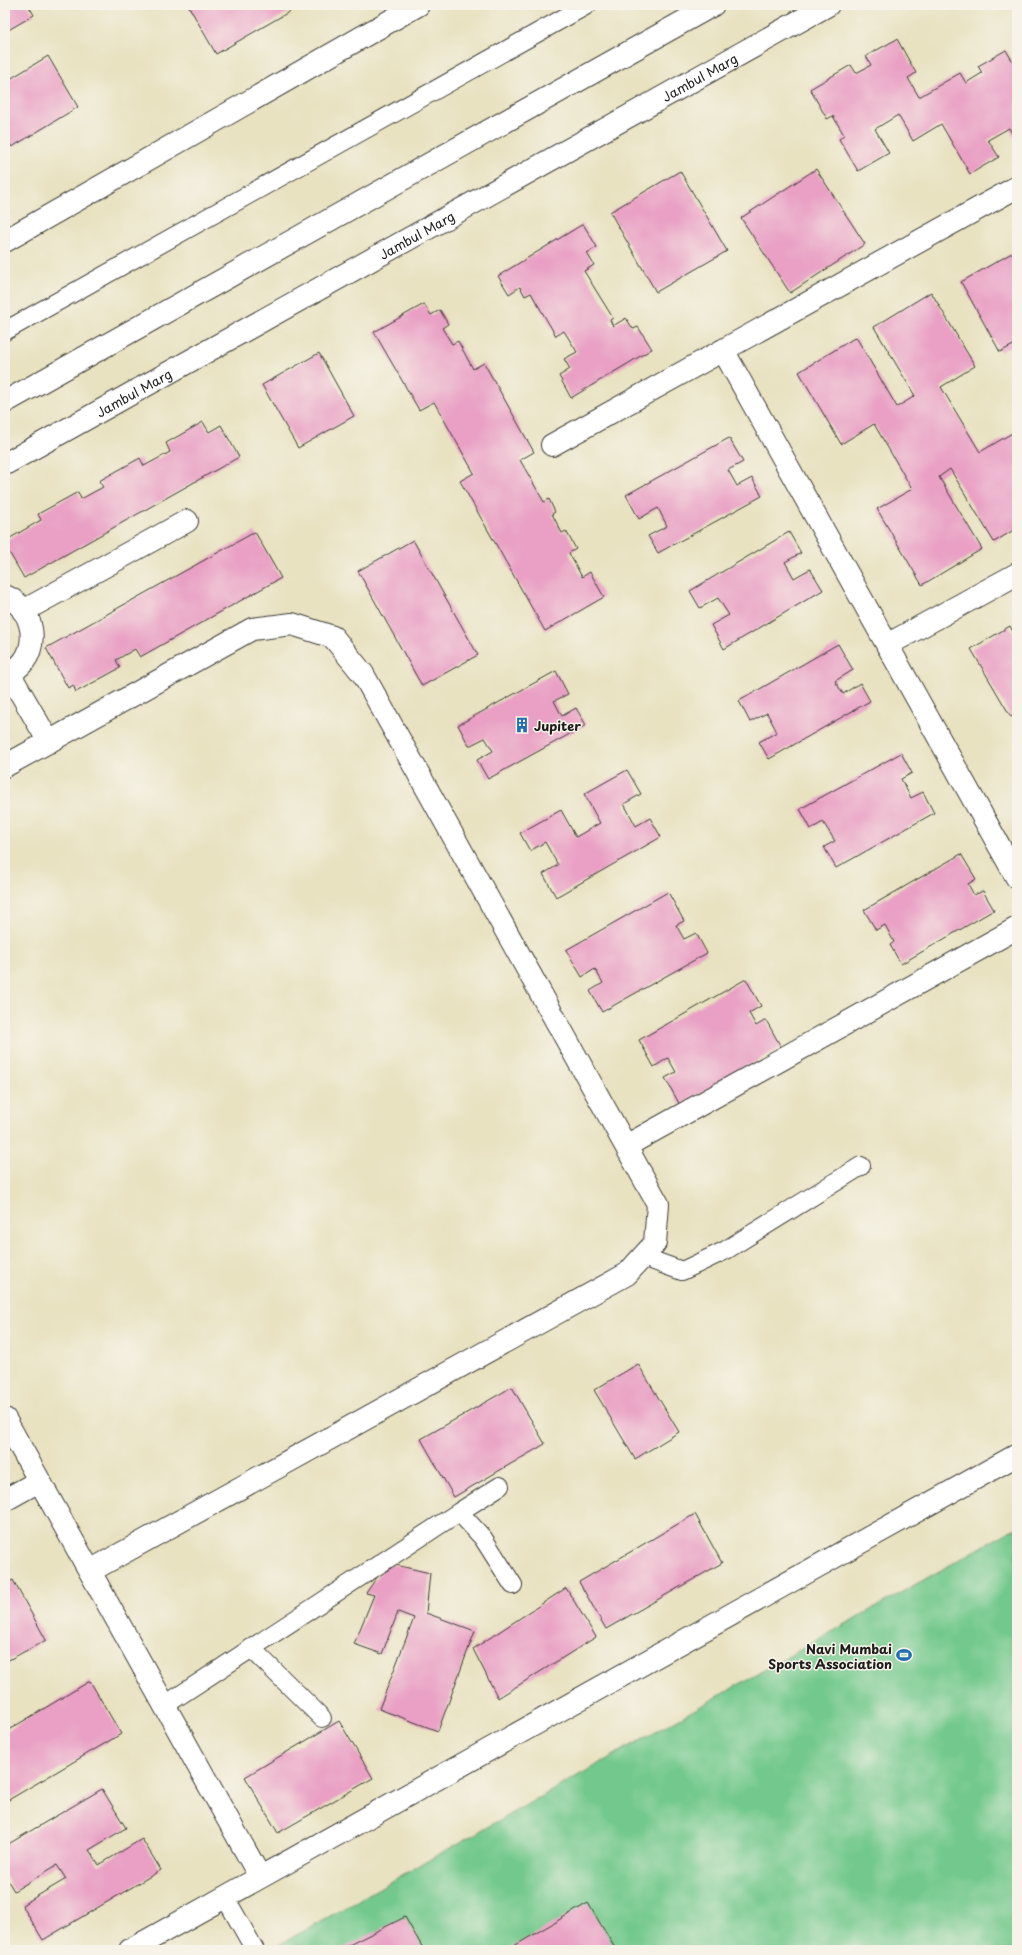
<svg xmlns="http://www.w3.org/2000/svg" width="1022" height="1955" viewBox="0 0 1022 1955" font-family="'Playpen Sans',sans-serif">
<rect width="100%" height="100%" fill="#f7f3e8"/>
<filter id="ink" filterUnits="userSpaceOnUse"><feTurbulence type="fractalNoise" baseFrequency=".025" numOctaves="2"/><feDisplacementMap in="SourceGraphic" scale="8" xChannelSelector="R" yChannelSelector="G"/><feConvolveMatrix kernelMatrix="1 2 1 2 8 2 1 2 1" color-interpolation-filters="sRGB"/></filter>
<filter id="wash" filterUnits="userSpaceOnUse"><feTurbulence type="fractalNoise" baseFrequency=".012" numOctaves="4" result="noise"/><feDisplacementMap in="SourceGraphic" scale="16" xChannelSelector="R" yChannelSelector="G"/><feGaussianBlur stdDeviation="0.9" result="paint"/><feColorMatrix in="noise" values="0 0 0 0 0 0 0 0 0 0 0 0 0 0 0 0 0 1.4 0 .05"/><feComposite in="paint" operator="in"/></filter>
<g filter="url(#wash)">
<rect width="100%" height="100%" fill="#e8e2c1"/>
<!-- green -->
<path fill="#73c98d" stroke="#487254" d="M 1017,1527 L 1017,1950 L 270,1950 Z"/>
<g id="blocks">
<!-- building -->
<path fill="#e9a0c4" d="M 5,5 L 28,5 L 34,15 L 5,32 Z
M 188,5 L 301,5 L 216,54 Z
M 897,39 L 916,73 L 908,78 L 919,97 L 960,73 L 966,83 L 982,73 L 978,66 L 1006,50 L 1017,69 L 1017,143 L 1009,128 L 988,140 L 999,157 L 970,174 L 941,124 L 913,141 L 898,115 L 875,129 L 889,153 L 858,171 L 839,139 L 844,135 L 833,116 L 827,119 L 810,89 L 851,65 L 856,73 L 871,65 L 866,56 Z
M 48,56 L 78,107 L 12,147 L 5,136 L 5,82 Z
M 816,169 L 865,244 L 790,293 L 741,218 Z
M 680,171 L 727,251 L 656,292 L 610,212 Z
M 583,224 L 597,247 L 587,253 L 594,265 L 584,271 L 613,318 L 610,320 L 613,326 L 626,318 L 633,329 L 638,327 L 652,349 L 571,398 L 559,376 L 570,369 L 564,359 L 577,352 L 564,331 L 556,336 L 531,293 L 525,296 L 520,287 L 509,294 L 498,276 Z
M 1017,250 L 1017,343 L 1000,352 L 961,282 Z
M 931,292 L 975,366 L 941,387 L 980,452 L 1014,432 L 1017,437 L 1017,528 L 994,542 L 950,469 L 939,477 L 982,549 L 922,585 L 877,509 L 912,489 L 874,424 L 841,444 L 799,372 L 856,337 L 897,407 L 915,396 L 874,327 Z
M 424,304 L 431,315 L 440,310 L 448,324 L 442,328 L 452,344 L 458,341 L 473,369 L 484,363 L 534,452 L 520,460 L 544,502 L 549,499 L 555,512 L 552,514 L 562,533 L 566,531 L 576,549 L 569,553 L 582,577 L 590,572 L 604,597 L 545,631 L 460,481 L 474,473 L 434,402 L 419,410 L 374,332 Z
M 319,353 L 354,416 L 298,448 L 262,385 Z
M 203,422 L 209,432 L 221,425 L 239,457 L 24,578 L 5,545 L 5,541 L 41,520 L 38,514 L 78,492 L 81,499 L 103,487 L 99,481 L 140,458 L 144,466 L 170,452 L 166,443 Z
M 729,438 L 743,462 L 728,470 L 737,486 L 752,478 L 762,496 L 658,553 L 648,536 L 667,526 L 658,508 L 639,519 L 626,495 Z
M 255,532 L 281,578 L 140,657 L 135,649 L 116,660 L 120,668 L 76,692 L 73,685 L 68,688 L 46,648 Z
M 789,532 L 801,553 L 785,562 L 794,578 L 810,569 L 823,590 L 724,649 L 711,625 L 729,615 L 718,598 L 700,608 L 690,591 Z
M 413,540 L 478,655 L 422,686 L 358,571 Z
M 1010,626 L 1017,639 L 1017,714 L 1011,717 L 971,649 Z
M 838,644 L 853,670 L 835,681 L 843,694 L 860,683 L 870,701 L 769,759 L 759,742 L 777,732 L 767,713 L 750,722 L 739,701 Z
M 556,671 L 568,694 L 554,701 L 562,716 L 576,708 L 586,725 L 488,779 L 477,760 L 493,751 L 485,738 L 469,746 L 458,725 Z
M 901,753 L 912,773 L 901,779 L 911,798 L 923,792 L 934,813 L 836,868 L 824,847 L 835,841 L 823,822 L 811,829 L 800,809 Z
M 627,770 L 641,794 L 624,804 L 636,826 L 650,818 L 661,837 L 556,897 L 543,874 L 558,865 L 545,842 L 530,851 L 520,833 L 561,810 L 576,837 L 600,823 L 584,794 Z
M 961,854 L 976,879 L 968,884 L 974,895 L 983,891 L 994,910 L 901,964 L 890,945 L 894,942 L 885,925 L 876,930 L 864,910 Z
M 668,892 L 684,921 L 676,925 L 684,939 L 696,933 L 707,953 L 602,1012 L 590,991 L 603,983 L 595,969 L 582,977 L 566,950 Z
M 746,979 L 761,1006 L 749,1013 L 756,1026 L 766,1020 L 781,1047 L 680,1105 L 665,1078 L 676,1072 L 668,1058 L 654,1067 L 639,1040 Z
M 638,1364 L 679,1432 L 635,1459 L 594,1390 Z
M 512,1387 L 545,1444 L 454,1497 L 421,1439 Z
M 695,1514 L 722,1563 L 606,1629 L 579,1582 Z
M 387,1563 L 430,1573 L 426,1613 L 475,1631 L 438,1731 L 379,1709 L 414,1618 L 398,1612 L 382,1654 L 354,1644 L 374,1595 L 366,1593 Z
M 13,1580 L 46,1640 L 5,1662 L 5,1584 Z
M 566,1588 L 596,1637 L 498,1698 L 473,1649 Z
M 90,1681 L 121,1734 L 5,1802 L 5,1732 Z
M 339,1721 L 373,1778 L 278,1833 L 245,1777 Z
M 102,1789 L 126,1828 L 89,1850 L 99,1865 L 142,1839 L 161,1870 L 43,1940 L 22,1905 L 66,1879 L 57,1865 L 14,1891 L 5,1876 L 5,1846 Z
M 588,1903 L 616,1950 L 507,1950 Z
M 405,1917 L 424,1950 L 339,1950 Z"/>
</g>
</g>
<g filter="url(#ink)">
<use href="#blocks" fill-opacity="0" stroke="#3b3a35" stroke-width="1"/>
<g fill="none" stroke-linecap="round" stroke-linejoin="round">
<defs>
<path id="service" d="M 5,331 L 587,5
M 643,1257 L 682,1271 L 726,1250 L 861,1166
M 459,1512 L 500,1486
M 251,1648 L 322,1718
M 165,1705 L 459,1512 L 483,1538 L 513,1585
M 225,1897 L 255,1950"/>
<path id="minor" d="M 5,241 L 418,5
M 723,350 L 1017,878
M 552,445 L 1017,187
M 5,596 C 34,607 42,650 16,669 C 13,671 9,673 5,675
M 23,611 L 187,521
M 887,645 L 1017,574
M 9,673 L 49,742
M 5,766 L 252,629 L 292,624 L 333,637 L 363,674 L 658,1204 L 655,1243 L 627,1274 L 90,1571
M 626,1146 L 1017,928
M 5,1500 L 39,1481"/>
<path id="tertiary" d="M 5,1419 L 260,1877
M 130,1950 L 1017,1455"/>
<g id="secondary">
<path d="M 5,402 L 713,5"/>
<path id="s1" d="M 5,464 L 828,5"/>
</g>
</defs>
<!-- service casing -->
<use href="#service" stroke="#3b3a35" stroke-width="20"/>
<!-- minor casing -->
<use href="#minor" stroke="#3b3a35" stroke-width="24"/>
<!-- tertiary casing -->
<use href="#tertiary" stroke="#3b3a35" stroke-width="24"/>
<!-- secondary casing -->
<use href="#secondary" stroke="#3b3a35" stroke-width="24"/>
<!-- service -->
<use href="#service" stroke="#fff" stroke-width="18"/>
<!-- minor -->
<use href="#minor" stroke="#fff" stroke-width="22"/>
<!-- tertiary -->
<use href="#tertiary" stroke="#fff" stroke-width="22"/>
<!-- secondary -->
<use href="#secondary" stroke="#fff" stroke-width="22"/>
</g>
</g>
<!-- icons -->
<defs>
<symbol id="building-bare" viewBox="-9 -9 18 18"><path d="M-4-6H4V6H1V3H-1V6H-4ZM-2.5-4.3h1.7v1.8h-1.7ZM.8-4.3h1.7v1.8H.8ZM-2.5-1h1.7V.8h-1.7ZM.8-1h1.7V.8H.8Z" fill="#1f6fb2" stroke="#f7f3e8" stroke-width="2.5" paint-order="stroke"/></symbol>
<symbol id="stadium-bare" viewBox="-9 -9 18 18"><path d="M0-5a6.5 5 0 1 0 0 10a6.5 5 0 1 0 0-10ZM-3.5-1.8h7v3.6h-7Z" fill="#1f6fb2" stroke="#f7f3e8" stroke-width="2.5" paint-order="stroke"/></symbol>
</defs>
<g fill-rule="evenodd">
<use href="#building-bare" x="511" y="714" width="22" height="22"/>
<use href="#stadium-bare" x="893" y="1644" width="22" height="22"/>
</g>
<g text-anchor="middle" dominant-baseline="central" stroke-width="3" stroke-linejoin="round" paint-order="stroke">
<!-- street labels -->
<g font-size="13" fill="#1c1c1c" stroke="#f7f3e8">
<text stroke="none"><textPath href="#s1" startOffset="795">Jambul Marg</textPath></text>
<text stroke="none"><textPath href="#s1" startOffset="471">Jambul Marg</textPath></text>
<text stroke="none"><textPath href="#s1" startOffset="147">Jambul Marg</textPath></text>
</g>
<!-- poi labels -->
<g font-size="13" font-weight="bold" fill="#1c1c1c" stroke="#f7f3e8" text-anchor="start">
<text x="534" y="725">Jupiter</text>
<text x="892" y="1648" text-anchor="end">Navi Mumbai<tspan x="892" dy="15">Sports Association</tspan></text>
</g>
</g>
<!-- margin -->
<rect width="1022" height="1955" fill="none" stroke="#f7f3e8" stroke-width="20"/>
</svg>
